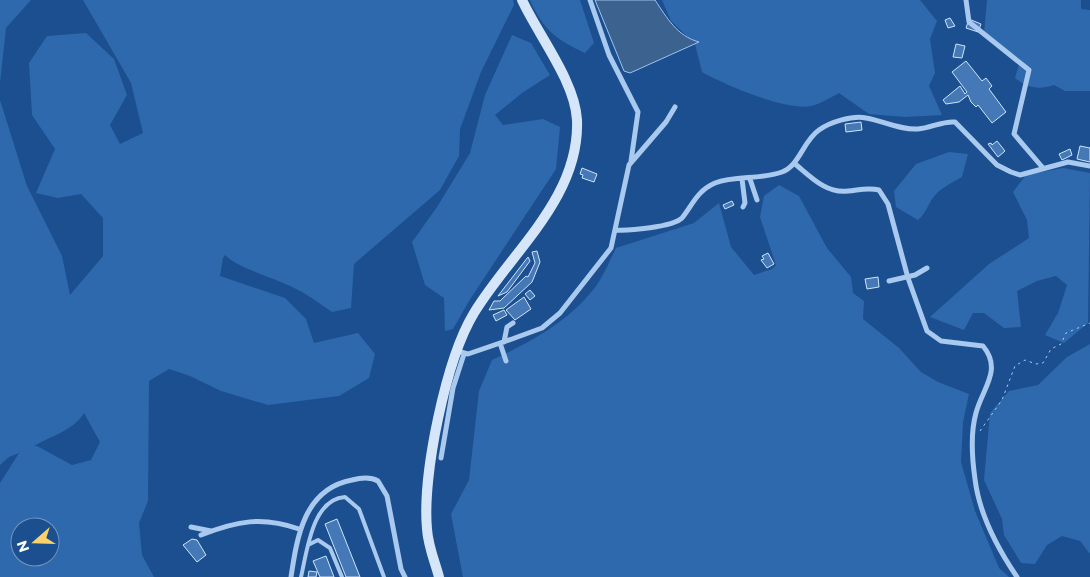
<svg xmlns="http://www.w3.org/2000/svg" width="1090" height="577" viewBox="0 0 1090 577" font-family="Montserrat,sans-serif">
<rect width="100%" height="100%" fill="#1b4f8f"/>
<!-- green -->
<path fill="#2e69ad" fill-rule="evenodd" d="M 0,0 L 31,0 L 6,28 L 0,83 Z
M 83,0 L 513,0 L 514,5 L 481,72 L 460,129 L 459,156 L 440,190 L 354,264 L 351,308 L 332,312 C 319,303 306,293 292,287 C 273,277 239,269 225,255 L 223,258 L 220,276 L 285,298 L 306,319 L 314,343 L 358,333 L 375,354 L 369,378 L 339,396 L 268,405 L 221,391 L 190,376 L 169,369 L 149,381 L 148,501 L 139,523 L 142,555 L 154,577 L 0,577 L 0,483 L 19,453 L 9,457 L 0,465 L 0,100 L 27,186 L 62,256 L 70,295 L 103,256 L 103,218 L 81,194 L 58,198 L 36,193 L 55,149 L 32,115 L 29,63 L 47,36 L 86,33 L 114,59 L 127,95 L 110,125 L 120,144 L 143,133 L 131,83 ZM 84,413 L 100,442 L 91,460 L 72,465 L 37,446 L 34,446 C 51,436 74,430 84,413 ZM 20,527 L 50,527 L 50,557 L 20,557 Z
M 530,0 L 580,0 L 594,43 L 585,53 C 557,40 543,30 530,0 Z
M 662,0 L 920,0 L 937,21 L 930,39 L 935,73 L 929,86 L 942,115 L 905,117 L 869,114 L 839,93 C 831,97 821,104 811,106 C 786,111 725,85 702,72 L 695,44 L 671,21 Z
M 987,0 L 1081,0 L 1081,9 L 1090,10 L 1090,91 L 1065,91 L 1054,85 C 1038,90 1028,88 1015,78 L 1019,64 L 984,34 Z
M 512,35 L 531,43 L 550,75 L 522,93 L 495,115 L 503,125 L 543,119 L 560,127 L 556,169 L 469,301 L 453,329 L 445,331 L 444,298 L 425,285 L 412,242 L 437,207 L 470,153 L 485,95 Z
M 949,152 L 968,154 L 962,177 C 955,181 945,186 938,192 C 929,200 927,213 918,220 L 896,207 L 894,191 L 916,164 Z
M 1063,168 L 1090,173 L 1088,323 L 1064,343 L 1045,335 L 1058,313 L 1067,285 L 1056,276 L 1037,281 L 1017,291 L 1021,327 L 1004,328 L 984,313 L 973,313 L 964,330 L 930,317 L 989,264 L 1029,238 L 1027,220 L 1013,192 L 1026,175 Z
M 779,185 L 799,196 L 827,248 L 851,277 L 853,293 L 864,301 L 863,319 L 899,348 L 921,372 L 938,382 L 969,394 L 963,422 L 961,462 L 975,511 L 999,568 L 1009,577 L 463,577 L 451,514 L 469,480 L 479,391 L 492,360 C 531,342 570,321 596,286 C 604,275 610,260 616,248 L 694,223 L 719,203 L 731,247 L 754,275 L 772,269 L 776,265 L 760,217 L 764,196 Z
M 1090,344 L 1090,554 L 1080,541 L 1062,536 L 1047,545 L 1035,564 L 1021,563 L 1004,535 L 1002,519 L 984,480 L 990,413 L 1009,391 L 1038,385 L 1067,357 Z"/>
<!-- water -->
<path fill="#3c6290" stroke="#9cc4f0" d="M 595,0 L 655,0 C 667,18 677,36 699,42 L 630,73 L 624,71 Z"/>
<!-- building -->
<path fill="#4478b7" stroke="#cfe3fa" d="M 950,18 L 955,26 L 948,28 L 945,20 Z
M 969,19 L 981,24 L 978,32 L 966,28 Z
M 956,44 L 965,46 L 962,58 L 953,57 Z
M 966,61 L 982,81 L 986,78 L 992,86 L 989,89 L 1006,112 L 992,123 L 978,105 L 976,107 L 971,102 L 968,95 L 959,102 L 946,104 L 943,100 L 960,86 L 965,94 L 967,92 L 952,72 Z
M 861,122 L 862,130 L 846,132 L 845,124 Z
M 997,141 L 1005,151 L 998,157 L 988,144 L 991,143 L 992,145 Z
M 1080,146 L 1090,148 L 1090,162 L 1077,159 Z
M 1070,149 L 1072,155 L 1062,160 L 1059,154 Z
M 582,168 L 597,174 L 594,182 L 582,178 L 583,175 L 580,174 Z
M 732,201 L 734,205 L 725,209 L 723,205 Z
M 537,251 L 540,262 L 532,282 L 504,308 L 489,310 L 494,301 L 500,301 L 526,276 L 528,277 L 535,263 L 532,252 Z
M 768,253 L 774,264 L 767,268 L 761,260 L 764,259 L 762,256 Z
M 528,257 L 530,261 L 507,292 L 498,296 Z
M 878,277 L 879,287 L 867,289 L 865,279 Z
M 530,290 L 535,296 L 530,300 L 525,294 Z
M 524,297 L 531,309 L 515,320 L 506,310 Z
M 504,310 L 507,315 L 496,321 L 493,315 Z
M 337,519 L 360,577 L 346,577 L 325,524 Z
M 192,539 L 197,540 L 206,555 L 197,562 L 183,545 Z
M 326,556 L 334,577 L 320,577 L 313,561 Z
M 309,571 L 317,572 L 316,577 L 308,577 Z"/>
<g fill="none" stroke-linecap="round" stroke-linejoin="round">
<!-- path -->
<path stroke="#a9c9ee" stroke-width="1" stroke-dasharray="2.5 4" stroke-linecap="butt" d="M 980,431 L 1002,400 L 1015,366 L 1025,360 L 1036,364 L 1043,363 L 1051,349 L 1061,344 L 1066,333 L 1090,323"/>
<!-- lane -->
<path stroke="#a9c9ee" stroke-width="4" d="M 308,545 L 318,540 L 330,548 L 342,577
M 301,577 C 307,552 312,499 345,497 L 359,509 L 384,577"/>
<!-- street -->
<path stroke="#a9c9ee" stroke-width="5" d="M 590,0 L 609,55 L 638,112 L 631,161
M 966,0 L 969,22 L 1029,70 L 1014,134 L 1043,168
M 794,163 C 810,176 826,194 848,191 C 859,190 868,187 879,190 L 888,204 L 908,278 L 927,331 L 941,341 L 983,346 C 1003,370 982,389 976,413 C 970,434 972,458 975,479 C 979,513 998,549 1017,577
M 742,179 L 745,203 L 743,207
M 750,179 L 757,200
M 615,230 C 628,231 673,227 682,218 C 693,204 697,191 715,183 C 735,175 760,180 782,172 C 800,165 803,141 819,130 C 830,122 853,115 866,118 C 884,121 899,130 918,129 C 931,128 942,121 955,122 L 997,165 L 1011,172 L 1020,175 L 1068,162 L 1090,166
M 889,281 L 915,275 L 927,268
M 504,342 L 507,327 L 513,323
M 500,343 L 506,361
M 457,351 L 468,354 L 512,339 L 542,328 L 560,313 L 611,248 L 629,165 L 666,122 L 675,107
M 441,458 L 453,388 L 464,354
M 191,527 L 211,531
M 201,535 C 237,521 262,516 299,529
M 291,577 C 297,537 304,489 352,480 C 360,478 371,477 378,481 L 387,496 L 401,569 L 405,577"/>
<!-- secondary -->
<path stroke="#d6e6fa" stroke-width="10" d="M 439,577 C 435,562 428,546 427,529 C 422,475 446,359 474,313 C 511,252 580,198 577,120 C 575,81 538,35 522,0"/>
</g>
<!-- north arrow -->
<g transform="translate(35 542) rotate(250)"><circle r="24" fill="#1b4f8f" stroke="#7695bc"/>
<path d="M0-4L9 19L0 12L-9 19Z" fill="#ffd166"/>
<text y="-8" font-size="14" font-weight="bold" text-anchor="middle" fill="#ffffff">N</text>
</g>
</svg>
